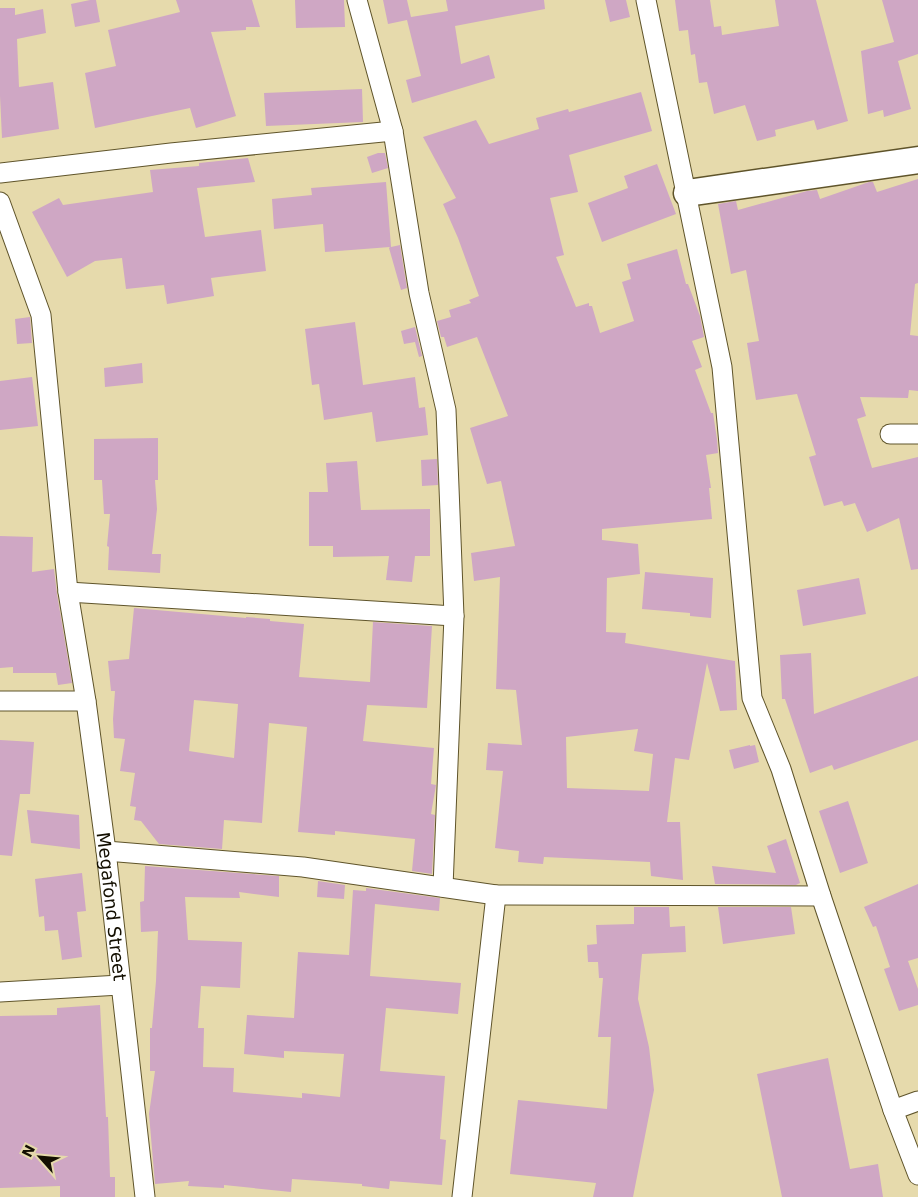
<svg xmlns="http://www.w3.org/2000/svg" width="918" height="1197" viewBox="0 0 918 1197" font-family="'DejaVu Sans',sans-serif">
<rect width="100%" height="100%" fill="#e6daac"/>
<!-- building -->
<path fill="#cfa7c4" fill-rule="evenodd" d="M 90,0 L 96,0 L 100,22 L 75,27 L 71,4 Z
M 176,0 L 252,0 L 260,27 L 246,27 L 246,30 L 211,32 L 236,116 L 196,128 L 190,108 L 95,128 L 85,73 L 116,66 L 108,30 L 180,12 Z
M 295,0 L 344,0 L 345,27 L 296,28 Z
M 383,0 L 407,0 L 411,17 L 448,11 L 446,0 L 544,0 L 545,9 L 455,26 L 461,64 L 489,55 L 495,78 L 412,103 L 406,80 L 421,76 L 407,20 L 388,24 Z
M 605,0 L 626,0 L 630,17 L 610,22 Z
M 675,0 L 710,0 L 714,27 L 721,26 L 722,35 L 779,26 L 775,0 L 816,0 L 848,121 L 817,130 L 814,120 L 775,130 L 776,136 L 757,141 L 745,105 L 714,114 L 707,82 L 699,83 L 695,54 L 691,55 L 688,30 L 679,31 Z
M 882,0 L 918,0 L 918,54 L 898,61 L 911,109 L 884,117 L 883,110 L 868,114 L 861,51 L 894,42 Z
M 0,8 L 15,8 L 15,15 L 43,9 L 46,33 L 17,39 L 19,87 L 53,82 L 59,129 L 2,138 L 0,96 Z
M 362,89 L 363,122 L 266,126 L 264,93 Z
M 641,92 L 652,131 L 569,155 L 578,192 L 550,198 L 564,255 L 556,257 L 576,307 L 589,303 L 589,306 L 592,306 L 600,333 L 634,321 L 622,282 L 631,279 L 627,264 L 677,249 L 686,284 L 688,284 L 700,316 L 704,337 L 692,341 L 702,367 L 695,370 L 711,413 L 713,413 L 717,439 L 718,453 L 706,455 L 711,488 L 709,488 L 712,519 L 602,529 L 602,540 L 638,544 L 640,574 L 607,578 L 606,632 L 626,633 L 625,643 L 735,661 L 737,710 L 720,711 L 707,663 L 689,760 L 675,758 L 667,822 L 680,822 L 683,880 L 651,876 L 650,862 L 544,857 L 543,864 L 518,862 L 519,851 L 495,848 L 503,771 L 486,770 L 488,743 L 522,745 L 516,690 L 496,689 L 500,577 L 474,581 L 471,553 L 515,546 L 501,481 L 487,484 L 470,428 L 508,416 L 477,337 L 447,347 L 444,337 L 441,337 L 437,321 L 451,317 L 449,310 L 471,303 L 469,300 L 479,296 L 458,238 L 443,204 L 456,198 L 423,137 L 476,120 L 489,144 L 539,129 L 536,118 L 568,109 L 569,112 ZM 638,729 L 634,751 L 653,754 L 649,791 L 567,788 L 566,737 Z
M 378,153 L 385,153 L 388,168 L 372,173 L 367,157 Z
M 248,158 L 255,182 L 197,188 L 205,237 L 261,230 L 266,271 L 211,278 L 214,296 L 167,304 L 164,285 L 126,289 L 122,258 L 95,261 L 67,277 L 32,212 L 59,198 L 63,205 L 153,192 L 150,170 L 199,166 L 199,163 Z
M 657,164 L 676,214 L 602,242 L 588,203 L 628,188 L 624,176 Z
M 918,179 L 918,283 L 915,284 L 910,335 L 918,336 L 918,391 L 909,390 L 908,398 L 860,397 L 866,416 L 857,419 L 872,468 L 918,457 L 918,569 L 911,570 L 899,518 L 867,532 L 855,503 L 844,506 L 842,501 L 824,506 L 809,457 L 816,455 L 797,394 L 756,400 L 747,343 L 759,341 L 746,270 L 731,274 L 718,204 L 736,201 L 738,210 L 807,191 L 817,190 L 820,199 L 869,182 L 873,182 L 877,192 Z
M 386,182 L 391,247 L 400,245 L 407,288 L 401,290 L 389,248 L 390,247 L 325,252 L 323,224 L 274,229 L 272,199 L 312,195 L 311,188 Z
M 30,317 L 32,343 L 17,344 L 15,319 Z
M 355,322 L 363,385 L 415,377 L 419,408 L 425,407 L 428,435 L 376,442 L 372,412 L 324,420 L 319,384 L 312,385 L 305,329 Z
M 415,327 L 422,356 L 419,357 L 415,342 L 404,344 L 401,331 Z
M 142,363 L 143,383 L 105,387 L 104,368 Z
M 32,377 L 38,426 L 0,430 L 0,381 Z
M 158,438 L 158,480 L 155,480 L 157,509 L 152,554 L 161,554 L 160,573 L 108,570 L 109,547 L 107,546 L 110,514 L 104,514 L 102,480 L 94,480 L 94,439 Z
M 437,459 L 438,485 L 422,486 L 421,460 Z
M 357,461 L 361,510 L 430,509 L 430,556 L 415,556 L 412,582 L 386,580 L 389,556 L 333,557 L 333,546 L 309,546 L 309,492 L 328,492 L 326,463 Z
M 0,536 L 33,537 L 32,572 L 54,569 L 57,594 L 72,683 L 58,685 L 56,673 L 13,673 L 13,667 L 0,668 Z
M 645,572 L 713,578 L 711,618 L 690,616 L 690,613 L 642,609 Z
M 859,578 L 866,614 L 803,626 L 797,590 Z
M 134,608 L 246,618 L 246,617 L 270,619 L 270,621 L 304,624 L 299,677 L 370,682 L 373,622 L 432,626 L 427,708 L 367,705 L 363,741 L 434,748 L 431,784 L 436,785 L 431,814 L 435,815 L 432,874 L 412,871 L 415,839 L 335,831 L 335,835 L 298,832 L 307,727 L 269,723 L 262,823 L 224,820 L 222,849 L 159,844 L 141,821 L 134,820 L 136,807 L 130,806 L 135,773 L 120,771 L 125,739 L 114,738 L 113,719 L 115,691 L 111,691 L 108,661 L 129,659 ZM 194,700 L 238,704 L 234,758 L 189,751 Z
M 811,653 L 814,714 L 918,676 L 918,740 L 834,770 L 832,765 L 810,773 L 785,699 L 782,699 L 780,655 Z
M 0,740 L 34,742 L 30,794 L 20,794 L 12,856 L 0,855 Z
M 750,745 L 750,746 L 755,745 L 759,762 L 734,769 L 729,750 Z
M 848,801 L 868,863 L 840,873 L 819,811 Z
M 27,810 L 79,815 L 80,849 L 31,843 Z
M 786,839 L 800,883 L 796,885 L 715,884 L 712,866 L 776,873 L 767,846 Z
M 145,866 L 279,876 L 279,897 L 239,892 L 240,898 L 185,897 L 188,940 L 242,942 L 240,988 L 201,986 L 198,1028 L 204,1028 L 203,1067 L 234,1068 L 233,1092 L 302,1098 L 302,1093 L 340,1097 L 344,1054 L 284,1051 L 284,1058 L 244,1054 L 247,1015 L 294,1018 L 298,952 L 349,955 L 353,890 L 366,891 L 366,888 L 440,898 L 439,911 L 375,904 L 370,976 L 461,983 L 458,1014 L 386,1008 L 380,1071 L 445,1076 L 440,1139 L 446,1140 L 442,1185 L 390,1181 L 389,1189 L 362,1186 L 362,1184 L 292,1179 L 291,1192 L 224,1185 L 224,1188 L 188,1186 L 189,1181 L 155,1184 L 149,1114 L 155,1071 L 150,1071 L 150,1028 L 152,1028 L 156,981 L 158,931 L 141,932 L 140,902 L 144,901 Z
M 82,873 L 86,911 L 77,912 L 82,957 L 62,960 L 58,930 L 45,931 L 44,916 L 39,917 L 35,879 Z
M 318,881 L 345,885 L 344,899 L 317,897 Z
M 918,884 L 918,958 L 908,961 L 918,989 L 918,1005 L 899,1011 L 884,969 L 890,967 L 876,926 L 873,927 L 864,907 Z
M 634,907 L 669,907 L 670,927 L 685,926 L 686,952 L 642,954 L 638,999 L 649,1047 L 654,1090 L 633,1197 L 593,1197 L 596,1183 L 510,1174 L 518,1100 L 607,1109 L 611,1037 L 598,1037 L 603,978 L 599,978 L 598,962 L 588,962 L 587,945 L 597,944 L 596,925 L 634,924 Z
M 718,907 L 791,907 L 795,934 L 723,944 Z
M 100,1005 L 106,1117 L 108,1117 L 110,1177 L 115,1177 L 115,1197 L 60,1197 L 60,1186 L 0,1188 L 0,1016 L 57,1015 L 57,1008 Z
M 828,1058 L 850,1169 L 878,1164 L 883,1197 L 782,1197 L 757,1074 Z"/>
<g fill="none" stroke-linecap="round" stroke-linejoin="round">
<defs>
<g id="street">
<path d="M 357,0 L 393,131 L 419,293 L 446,410 L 454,616 L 443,887"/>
<path d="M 646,0 L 722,367 L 752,698 L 781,769 L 821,896 L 893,1110 L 918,1175"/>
<path d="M 0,173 L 171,153 L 393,131"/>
<path id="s1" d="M 0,202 L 41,315 L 68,592 L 86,701 L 106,851 L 145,1197"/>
<path d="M 890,434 L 918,434"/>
<path d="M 68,592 L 454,616"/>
<path d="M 0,701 L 86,701"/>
<path d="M 106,851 L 303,867 L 496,895 L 821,896"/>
<path d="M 0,992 L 120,985"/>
<path d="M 893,1110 L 918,1101"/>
<path d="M 462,1197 L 496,895"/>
</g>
<path id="secondary" d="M 687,193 L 918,160"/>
</defs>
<!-- street casing -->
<use href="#street" stroke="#5f542a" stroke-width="21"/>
<!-- secondary casing -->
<use href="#secondary" stroke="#5f542a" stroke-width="29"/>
<!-- street -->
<use href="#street" stroke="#fff" stroke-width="19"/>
<!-- secondary -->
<use href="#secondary" stroke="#fff" stroke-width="26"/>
</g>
<g text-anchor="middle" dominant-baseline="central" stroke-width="4" stroke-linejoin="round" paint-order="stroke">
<!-- street labels -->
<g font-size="18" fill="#130f01" stroke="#e6daac">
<text stroke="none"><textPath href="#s1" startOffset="716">Megafond Street</textPath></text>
</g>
</g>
<!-- north arrow -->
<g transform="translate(40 1157) rotate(297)" stroke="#e6daac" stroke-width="4" paint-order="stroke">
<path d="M0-4L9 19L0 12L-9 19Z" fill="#130f01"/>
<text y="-8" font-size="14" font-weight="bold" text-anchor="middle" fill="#130f01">N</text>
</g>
</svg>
